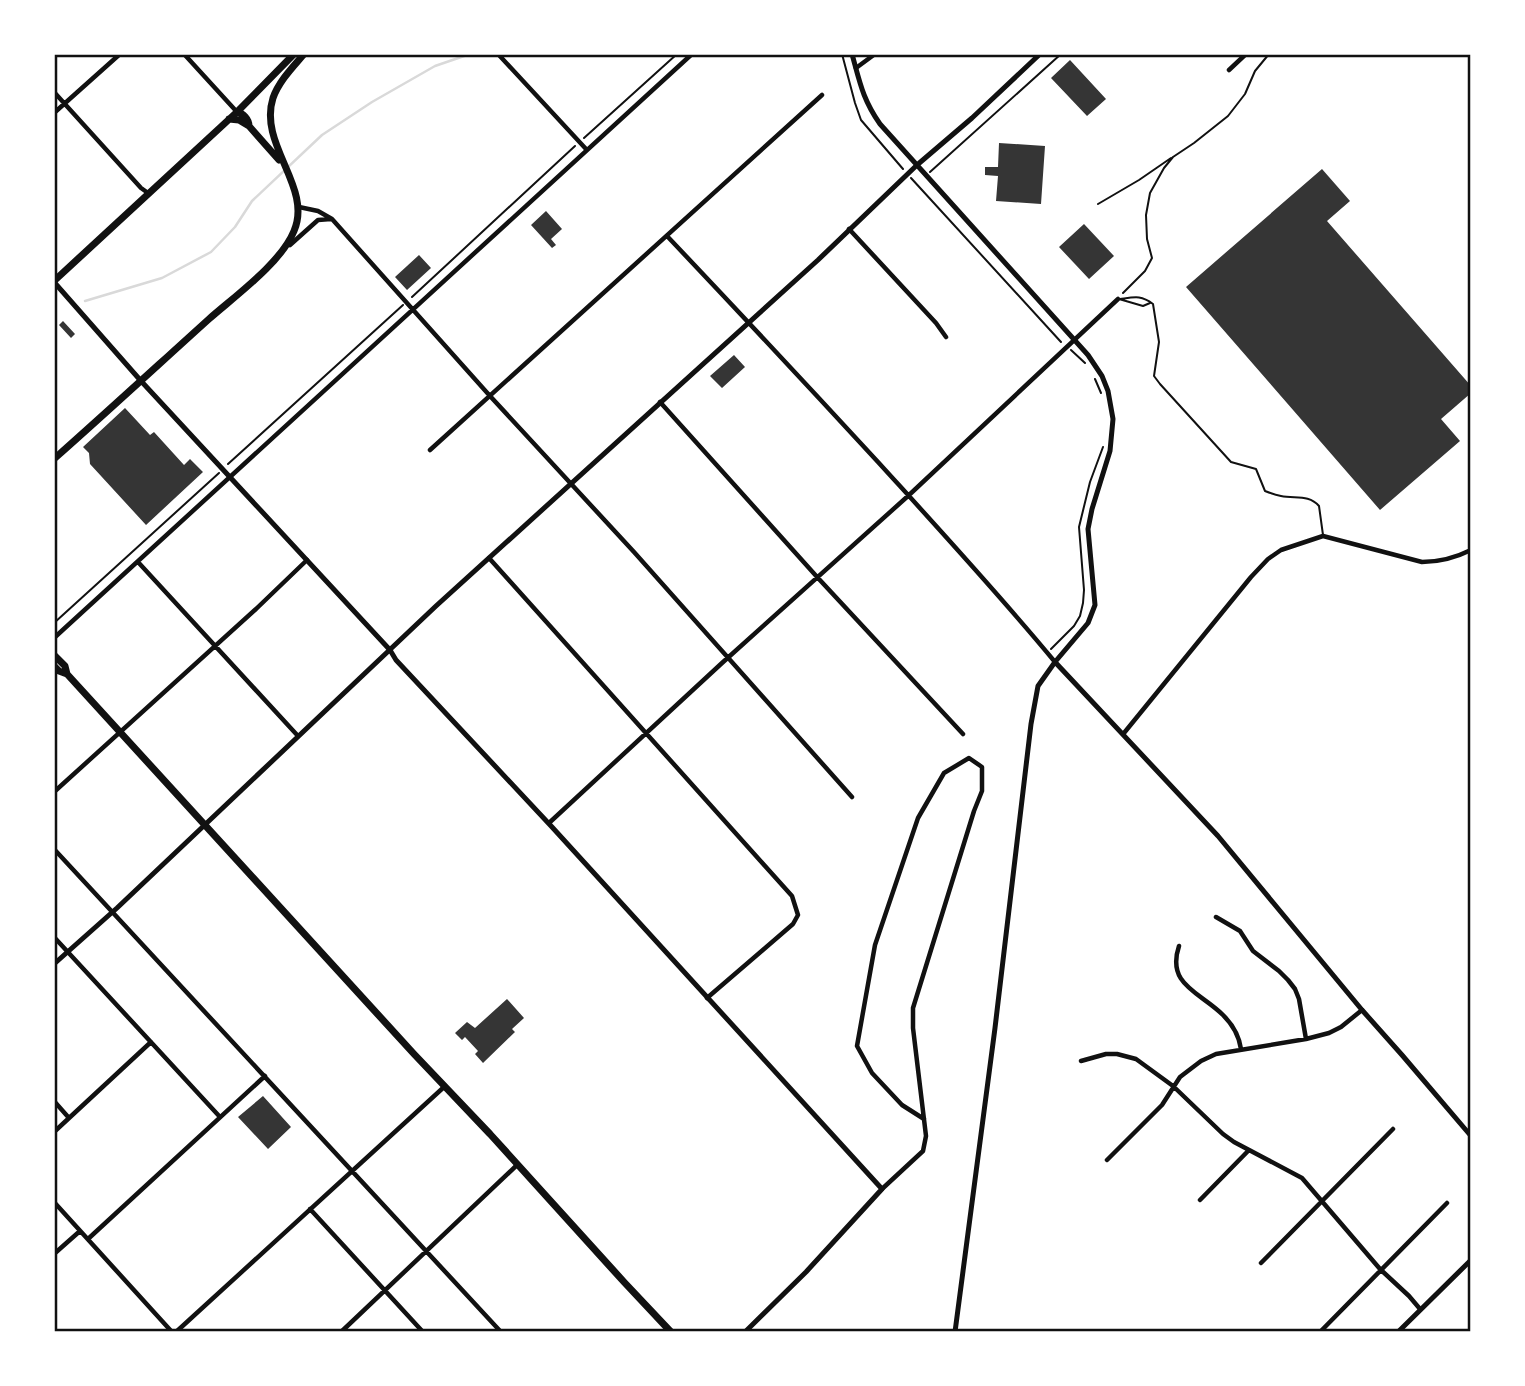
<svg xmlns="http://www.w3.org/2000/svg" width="1525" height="1386" viewBox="0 0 1525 1386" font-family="Barlow,sans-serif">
<rect width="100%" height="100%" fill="#fff"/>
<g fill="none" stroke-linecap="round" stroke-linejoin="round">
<!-- stream -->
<path stroke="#d9d9d9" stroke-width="2.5" d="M 85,301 L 162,278 L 211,252 L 235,227 L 252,201 L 322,135 L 372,102 L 435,66 L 470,54"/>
</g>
<!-- building -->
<path fill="#353535" d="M 1070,60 L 1106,99 L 1087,116 L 1051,78 Z
M 999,143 L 1045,146 L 1041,204 L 996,201 L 998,176 L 985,175 L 985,167 L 998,167 Z
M 1322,169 L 1350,201 L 1327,221 L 1471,386 L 1471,393 L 1441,419 L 1460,441 L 1380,510 L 1186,287 Z
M 546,211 L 562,229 L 551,239 L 556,245 L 552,248 L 531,225 Z
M 1084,224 L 1114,256 L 1089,279 L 1059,247 Z
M 419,255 L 431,268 L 407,290 L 395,277 Z
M 63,321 L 75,334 L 71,338 L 59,325 Z
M 734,355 L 745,367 L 722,388 L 710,376 Z
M 125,408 L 150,435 L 154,432 L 184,465 L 190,459 L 203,472 L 146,525 L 90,464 L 89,453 L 83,447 Z
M 507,999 L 524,1018 L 512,1029 L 515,1032 L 483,1063 L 475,1054 L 478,1051 L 465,1037 L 462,1040 L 455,1033 L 467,1022 L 475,1028 Z
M 263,1096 L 291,1127 L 268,1149 L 238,1117 Z"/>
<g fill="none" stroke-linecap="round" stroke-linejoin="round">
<!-- path -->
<path stroke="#111" stroke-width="2" d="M 842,54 L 855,103 L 861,120 L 903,169
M 584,138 L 677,54
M 930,172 L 1061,54
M 911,178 L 1061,342
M 1098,204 L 1139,180 L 1171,158
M 1123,293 L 1145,271 L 1152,258 L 1147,239 L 1146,215 L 1150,193 L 1164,168 L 1173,157 L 1194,143 L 1228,116 L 1245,94 L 1255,71 L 1269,54
M 412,297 L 575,146
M 1071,350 L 1085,363
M 1095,379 L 1101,393
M 228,464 L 403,305
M 54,623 L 219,473
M 1051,649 L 1074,626 L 1080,616 L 1083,603 L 1084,590 L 1079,527 L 1090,482 L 1103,447"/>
<!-- service -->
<path stroke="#111" stroke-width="2" d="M 1119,299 L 1143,306 L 1150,303
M 1120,299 C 1135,297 1141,295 1153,304 L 1159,342 L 1154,376 L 1160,384 L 1231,462 L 1256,469 L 1265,491 C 1270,493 1276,495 1281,496 C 1295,499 1309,494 1319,506 L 1323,535"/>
<!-- minor -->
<path stroke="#111" stroke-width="4.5" d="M 184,54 L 237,112
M 498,54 L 586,149
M 856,68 L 875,54
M 1229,70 L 1246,54
M 54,92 L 141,188 L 148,193
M 54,113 L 120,54
M 299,207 L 318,211 L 332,219 L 490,396 L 634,552 L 852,797
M 849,229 L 936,323 L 946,337
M 667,236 C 738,311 808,386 878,462 C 938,528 998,593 1055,662
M 290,245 L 318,220 L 331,219
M 660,402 L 818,578 L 963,734
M 430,450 L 822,95
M 489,558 L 792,896 L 798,915 L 793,924 L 707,998
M 138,562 L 298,736
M 54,638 L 692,54
M 1124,733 L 1251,577 L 1268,559 L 1281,550 L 1323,536 L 1422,562 C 1439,562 1455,558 1471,550
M 54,792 L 256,609 L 307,560
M 549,823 L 722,663 L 908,496 L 1118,299
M 54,849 L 501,1332
M 1216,917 L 1240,931 L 1253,951 L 1279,971 L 1288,980 L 1295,989 L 1299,999 L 1306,1039
M 54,937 L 220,1117
M 1179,946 C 1166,985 1200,992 1223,1015 C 1233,1025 1239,1035 1241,1049
M 1081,1061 L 1106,1054 L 1117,1054 L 1136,1059 L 1173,1086 L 1223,1134 L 1234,1142 L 1302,1178 L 1380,1269 L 1409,1296 L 1420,1309
M 54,1101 L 69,1118
M 54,1132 L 151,1042
M 1107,1160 L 1162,1105 L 1180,1077 L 1201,1061 L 1216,1054 L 1306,1039 L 1329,1033 L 1341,1027 L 1362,1010
M 882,1189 L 923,1151 L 926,1136 L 913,1028 L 913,1008 L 974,811 L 982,791 L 982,767 L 969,758 L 944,773 L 918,818 L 875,945 L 857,1046 L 872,1073 L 902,1105 L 924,1119
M 1200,1200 L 1249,1150
M 54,1202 L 172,1332
M 310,1209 L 423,1332
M 88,1239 L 265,1076
M 54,1254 L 80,1231
M 1261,1263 L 1393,1129
M 176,1332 L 444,1087
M 341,1332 L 517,1165
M 1320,1332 L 1447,1203"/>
<!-- tertiary -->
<path stroke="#111" stroke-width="5" d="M 852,54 C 860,83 863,100 880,124 L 1088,355 L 1102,376 L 1108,391 L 1113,419 L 1110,451 L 1092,509 L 1088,529 L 1095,605 L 1088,623 L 1055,662 L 1038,686 L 1031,724 L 995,1028 L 955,1332
M 54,282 L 141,381 L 390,650 L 396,660 L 552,827 L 882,1189 L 806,1272 L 745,1332
M 1055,662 L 1218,836 L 1362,1010 L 1402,1055 L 1471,1136
M 54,964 L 117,908 L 436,606 L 818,260 L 917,165 L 972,118 L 1040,54
M 1398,1332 L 1471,1260"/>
<!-- primary -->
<path stroke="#111" stroke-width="7" d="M 237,112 C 243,113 249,119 249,126 L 279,160
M 229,119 L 239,120 L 249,126
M 54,281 L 237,112 L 294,54
M 54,459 C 106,413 157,366 209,319 C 235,296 281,263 294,231 C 313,187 258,145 273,98 C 279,81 293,67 304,54
M 54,655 L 65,666 L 67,674 L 414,1054 L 490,1134 L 624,1282 L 671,1332
M 54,666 L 59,671 L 67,674"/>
</g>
<!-- border -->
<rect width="1525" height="1386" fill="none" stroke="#ffffff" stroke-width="112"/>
<rect x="56" y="56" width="1413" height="1274" fill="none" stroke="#111" stroke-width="2.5"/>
</svg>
